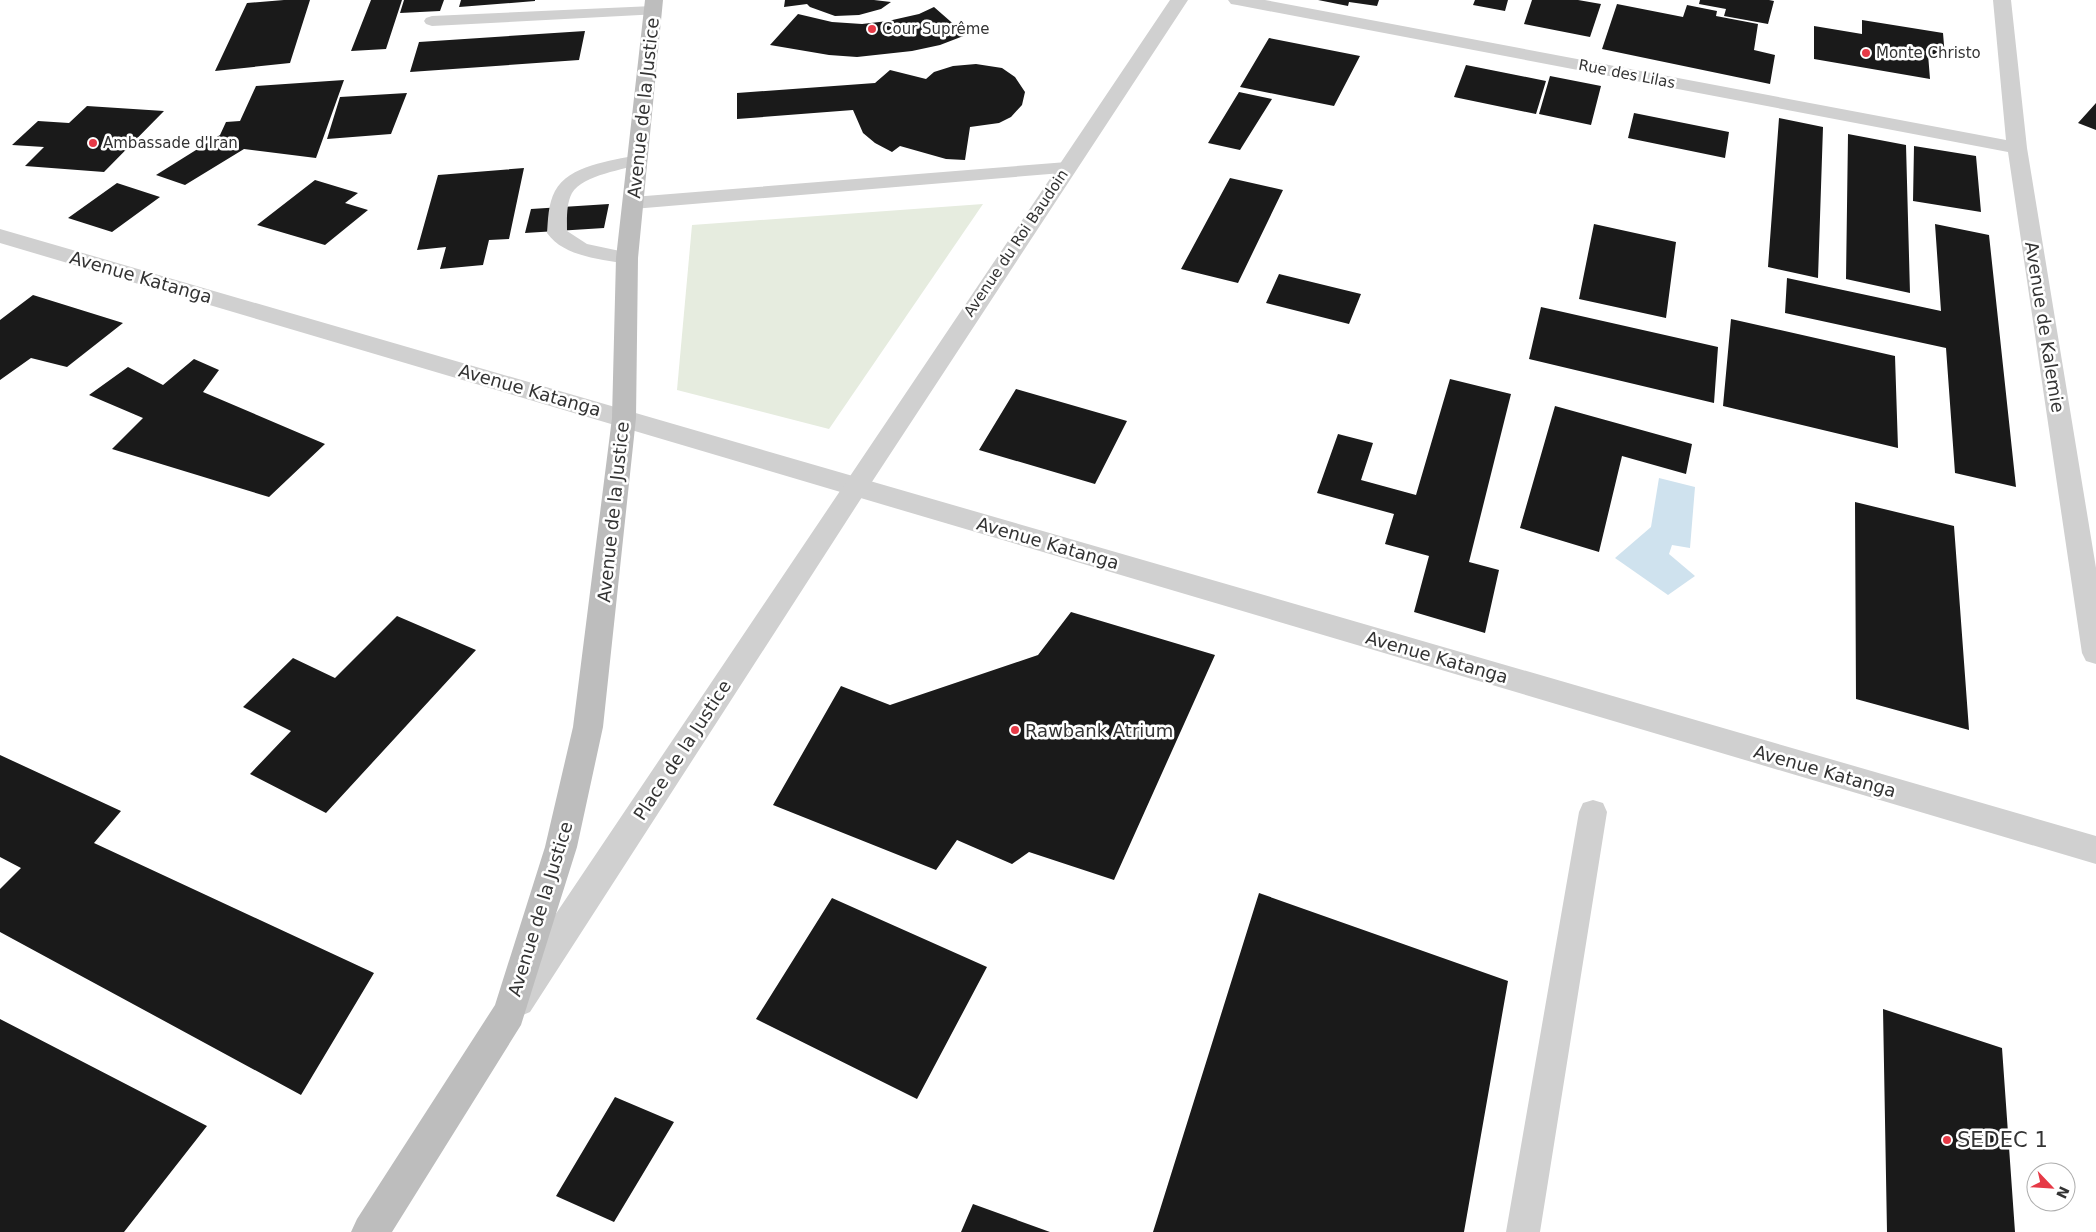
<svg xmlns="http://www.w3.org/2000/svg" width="2096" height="1232" viewBox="0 0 2096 1232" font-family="'DejaVu Sans',sans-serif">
<rect width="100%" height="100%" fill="#fff"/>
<!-- green -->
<path fill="#e6ecdf" d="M 983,204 L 829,429 L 677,390 L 692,225 Z"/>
<!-- water -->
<path fill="#cfe2ee" d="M 1659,478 L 1695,487 L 1690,548 L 1672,545 L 1669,554 L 1695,576 L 1668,595 L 1615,558 L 1651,527 Z"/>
<!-- building -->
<path fill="#1a1a1a" d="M 284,0 L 310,0 L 290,63 L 215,71 L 247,3 Z
M 371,0 L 402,0 L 386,49 L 351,51 Z
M 404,0 L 444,0 L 440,11 L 400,13 Z
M 461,0 L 535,0 L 535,1 L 459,7 Z
M 785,0 L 874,0 L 891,2 L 881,9 L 859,15 L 835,16 L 810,7 L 807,4 L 784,7 Z
M 1318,0 L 1379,0 L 1377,6 L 1349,2 L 1348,6 Z
M 1475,0 L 1508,0 L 1505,11 L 1473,5 Z
M 1532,0 L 1578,0 L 1601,4 L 1590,37 L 1524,24 Z
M 1700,0 L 1769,0 L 1774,1 L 1768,24 L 1724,16 L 1726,9 L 1699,4 Z
M 1617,4 L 1683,17 L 1687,5 L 1717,11 L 1716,16 L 1758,24 L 1754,50 L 1775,55 L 1770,84 L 1602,49 Z
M 934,7 L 966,35 L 940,45 L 912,51 L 857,57 L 829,55 L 770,45 L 798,14 L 832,22 L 862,24 L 888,21 L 919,14 Z
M 1862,20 L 1943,33 L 1945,57 L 1928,54 L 1930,79 L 1814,59 L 1814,26 L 1862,34 Z
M 585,31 L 579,60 L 410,72 L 419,42 Z
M 1269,38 L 1360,56 L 1334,106 L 1240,87 Z
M 976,64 L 1002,68 L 1015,77 L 1025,92 L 1022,105 L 1011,117 L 999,123 L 970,127 L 965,160 L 946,159 L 900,146 L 892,152 L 875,143 L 863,133 L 853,110 L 737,119 L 737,93 L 875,83 L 890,70 L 926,79 L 934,72 L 953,66 Z
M 1466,65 L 1546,81 L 1536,114 L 1454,97 Z
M 1550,76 L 1601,86 L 1591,125 L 1539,114 Z
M 344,80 L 316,158 L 244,149 L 185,185 L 156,175 L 220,135 L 226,122 L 240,121 L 256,86 Z
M 1239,92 L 1272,99 L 1240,150 L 1208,143 Z
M 407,93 L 391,134 L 327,139 L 340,97 Z
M 2096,103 L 2096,130 L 2078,123 Z
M 87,106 L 164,111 L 104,172 L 25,166 L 44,147 L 12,145 L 38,121 L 69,123 Z
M 1634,113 L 1729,132 L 1725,158 L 1628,138 Z
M 1779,118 L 1823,127 L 1818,278 L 1768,267 Z
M 1848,134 L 1906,145 L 1910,293 L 1846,279 Z
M 1914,146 L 1976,156 L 1981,212 L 1913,201 Z
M 524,168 L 509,239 L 489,240 L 483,265 L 440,269 L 446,247 L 417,250 L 438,175 Z
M 1230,178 L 1283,190 L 1238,283 L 1181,269 Z
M 315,180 L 358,193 L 345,203 L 368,210 L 325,245 L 257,225 Z
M 117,183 L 160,197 L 112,232 L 68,218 Z
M 609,204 L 604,228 L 525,233 L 531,209 Z
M 1594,224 L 1676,242 L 1666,318 L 1579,299 Z
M 1935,224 L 1989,235 L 2016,487 L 1955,473 L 1946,348 L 1785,313 L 1787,278 L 1941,311 Z
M 1279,274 L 1361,294 L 1349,324 L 1266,303 Z
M 33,295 L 123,323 L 67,367 L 31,358 L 0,380 L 0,320 Z
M 1541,307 L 1718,347 L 1714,403 L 1529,359 Z
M 1731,319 L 1895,356 L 1898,448 L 1723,406 Z
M 194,359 L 219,370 L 203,392 L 325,444 L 269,497 L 112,449 L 143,418 L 89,395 L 128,367 L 163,385 Z
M 1450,379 L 1511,394 L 1469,562 L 1499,570 L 1485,633 L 1414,612 L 1429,556 L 1385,544 L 1394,514 L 1317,493 L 1338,434 L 1373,443 L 1361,480 L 1416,495 Z
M 1016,389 L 1127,421 L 1095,484 L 979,450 Z
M 1555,406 L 1692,444 L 1686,474 L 1622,456 L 1599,552 L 1520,528 Z
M 1855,502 L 1954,526 L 1969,730 L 1856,699 Z
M 1071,612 L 1215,655 L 1114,880 L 1029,852 L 1012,864 L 957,840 L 936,870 L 773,805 L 841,686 L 890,705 L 1038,655 Z
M 397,616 L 476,650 L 326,813 L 250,774 L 291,731 L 243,707 L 293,658 L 335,678 Z
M 0,755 L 121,811 L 94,843 L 374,973 L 301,1095 L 0,932 L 0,889 L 21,868 L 0,857 Z
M 1259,893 L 1508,981 L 1464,1232 L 1153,1232 Z
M 832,898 L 987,967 L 917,1099 L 756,1019 Z
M 1883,1009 L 2002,1048 L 2015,1232 L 1887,1232 Z
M 0,1019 L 207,1126 L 124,1232 L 0,1232 Z
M 615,1097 L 674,1122 L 614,1222 L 556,1196 Z
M 973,1204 L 1050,1232 L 961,1232 Z"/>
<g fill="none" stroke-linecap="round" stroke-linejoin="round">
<!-- service -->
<path fill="#d0d0d0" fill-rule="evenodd" d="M 653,6 L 659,8 L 661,11 L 659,14 L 432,26 L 426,24 L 424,21 L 426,18 L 432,16 Z
M 637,155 L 643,156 L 646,160 L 643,164 C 625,169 583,175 572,193 C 566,204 567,220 567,231 L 587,244 L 634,254 L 637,258 L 634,262 L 627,264 C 601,259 564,257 547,233 C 548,220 548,204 555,191 C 569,165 611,161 637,155 Z
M 1593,800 L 1603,803 L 1607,812 L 1540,1232 L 1506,1232 L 1579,812 L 1583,803 Z"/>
<!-- minor -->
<path fill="#d0d0d0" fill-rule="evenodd" d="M 1228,0 L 1265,0 L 2006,140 L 1993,0 L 2011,0 L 2027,148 L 2096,568 L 2096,664 L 2086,661 L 2082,653 L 2008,152 L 1237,5 L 1231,4 Z
M 1067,162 L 1074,164 L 1077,168 L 1074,172 L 633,209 L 626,207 L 623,203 L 626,199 L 633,197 Z
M 0,229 L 2096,836 L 2096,864 L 0,243 Z"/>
<!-- tertiary -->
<path fill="#d0d0d0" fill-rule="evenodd" d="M 1170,0 L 1188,0 L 864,494 L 530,1012 L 518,1017 L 506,1012 L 501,1000 L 506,988 Z"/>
<!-- secondary -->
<path fill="#bdbdbd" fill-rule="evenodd" d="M 645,0 L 663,0 L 638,258 L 636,418 L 603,727 L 577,847 L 521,1025 L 392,1232 L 351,1232 L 357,1219 L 495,1005 L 545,847 L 573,727 L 612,418 L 616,258 Z"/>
</g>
<!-- markers -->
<g fill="#e63946" stroke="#fff" stroke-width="2">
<circle cx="872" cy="29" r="5"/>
<circle cx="1866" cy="53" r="5"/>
<circle cx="93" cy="143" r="5"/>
<circle cx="1015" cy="730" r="5"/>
<circle cx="1947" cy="1140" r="5"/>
</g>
<g text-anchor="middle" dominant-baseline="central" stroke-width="5" stroke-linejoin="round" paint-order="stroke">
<!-- far-poi labels -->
<g font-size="15" fill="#333" stroke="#fff" text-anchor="start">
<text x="882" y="29">Cour Suprême</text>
<text x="1876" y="53">Monte Christo</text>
<text x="103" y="143">Ambassade d'Iran</text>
</g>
<!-- far-street labels -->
<g font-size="15" fill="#333" stroke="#fff">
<text transform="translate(1627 74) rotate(11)">Rue des Lilas</text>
<text transform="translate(1016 243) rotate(-56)">Avenue du Roi Baudoin</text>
</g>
<!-- street labels -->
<g font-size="18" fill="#333" stroke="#fff">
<text transform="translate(643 108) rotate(-84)">Avenue de la Justice</text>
<text transform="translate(141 277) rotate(16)">Avenue Katanga</text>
<text transform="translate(2045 327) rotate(81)">Avenue de Kalemie</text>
<text transform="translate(530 390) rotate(16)">Avenue Katanga</text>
<text transform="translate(613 512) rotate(-84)">Avenue de la Justice</text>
<text transform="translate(1048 543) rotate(16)">Avenue Katanga</text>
<text transform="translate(1437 657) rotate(16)">Avenue Katanga</text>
<text transform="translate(682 750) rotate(-57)">Place de la Justice</text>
<text transform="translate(1825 771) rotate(16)">Avenue Katanga</text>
<text transform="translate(540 909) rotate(-73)">Avenue de la Justice</text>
</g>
<!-- poi labels -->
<g font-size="18" fill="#333" stroke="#fff" text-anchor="start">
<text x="1025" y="730">Rawbank Atrium</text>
</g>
<!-- near-poi labels -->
<g font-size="21" fill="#333" stroke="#fff" text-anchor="start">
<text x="1957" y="1140">SEDEC 1</text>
</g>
</g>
<!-- north arrow -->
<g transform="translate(2051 1187) rotate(115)"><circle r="24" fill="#ffffff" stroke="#adadad"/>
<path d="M0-4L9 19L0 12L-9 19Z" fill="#e63946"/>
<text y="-8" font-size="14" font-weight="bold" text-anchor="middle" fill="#333333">N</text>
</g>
</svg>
